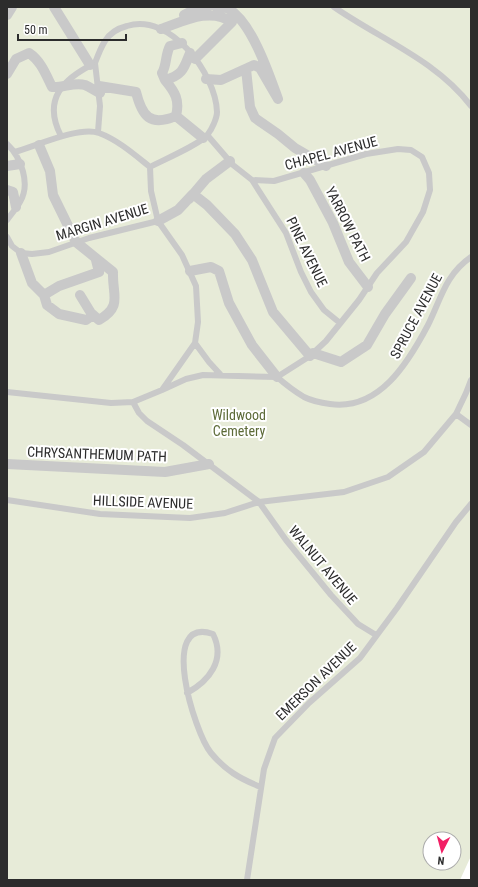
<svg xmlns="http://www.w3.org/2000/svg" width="478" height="887" viewBox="0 0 478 887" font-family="'Roboto Condensed',sans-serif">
<rect width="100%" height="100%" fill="#fff"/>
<!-- green -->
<path fill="#e7ebd8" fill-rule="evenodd" d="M 7,7 L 471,7 L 471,856 L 460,880 L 7,880 ZM 430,839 L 454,839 L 454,863 L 430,863 Z"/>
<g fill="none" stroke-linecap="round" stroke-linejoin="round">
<!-- service -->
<path stroke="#c9c9c9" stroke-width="6" d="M 334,7 C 380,39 436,60 471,106
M 95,63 C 98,55 101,47 105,41 C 110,33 119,28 127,26 C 170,12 216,74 217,112 C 217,118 212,129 208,134 C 203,143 161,161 150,167
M 61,136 C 42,99 63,79 95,63 L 100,106 L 98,132
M 208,136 L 233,165 L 252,180 L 286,233 L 301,272 L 311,292 L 324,310 L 340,323
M 7,144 C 21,157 31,184 20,202 C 17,208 11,214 7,220
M 15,152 C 36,146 79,126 99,133 C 118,140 135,155 150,167
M 7,237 L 12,246 L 21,253 L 32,254 L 49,252 L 89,238 L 158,221
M 195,343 L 209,362 L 220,374
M 277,377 C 285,384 294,391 304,397 C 312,401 322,403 330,404 C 379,411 408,363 428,325 C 441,299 445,275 471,257
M 162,390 L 186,379 L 203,375 L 277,377 L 310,356 L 326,341 L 359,300 L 377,273 L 406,242 L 423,212 L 430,190 L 429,173 L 422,157 L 411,150 L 398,149 L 366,154 L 274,181 L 252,180
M 7,392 L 111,403 L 133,402 L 162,390 L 195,343 L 198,322 L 196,286 L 182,255 L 158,221 L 151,191 L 150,167
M 133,402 L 139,413 L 147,421 L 183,445 L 259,502 L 286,540 L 331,595 L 358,624 L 376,635
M 456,414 L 471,425
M 7,500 L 100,514 L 190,518 L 225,513 L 259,502 L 344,492 L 388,477 L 424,452 L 456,414 L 466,393 L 471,380
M 187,693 C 209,681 226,660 213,634 C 158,615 194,732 211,753 C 225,770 240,779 261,787
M 247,880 L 264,769 L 275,738 L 309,703 L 360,658 L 397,608 L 456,522 L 471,504"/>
<!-- pedestrian -->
<path stroke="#c9c9c9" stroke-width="10" d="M 54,7 L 90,65
M 7,15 L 12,7
M 184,15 L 196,9 L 208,7
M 161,29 C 184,21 210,7 232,22 L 195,59
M 182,43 L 170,46 C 165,55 167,65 162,73 L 165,80 C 183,75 184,68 190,53
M 246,69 L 250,107 L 255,118 L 278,134 L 295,148 L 326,166
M 7,74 L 16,59 L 29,53 C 41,61 46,75 52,87 C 63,88 74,82 85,85 C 90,87 95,91 100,93
M 206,79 L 221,80 L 254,65 L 260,68 L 278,99 C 269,74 252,23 229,9 C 226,7 220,8 216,7
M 165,80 C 175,92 180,100 176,116 L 203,138
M 99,86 L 136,92 C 142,116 150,127 176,116
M 39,145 L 50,171 L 53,195 L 76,242 L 113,272 C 112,295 123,306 99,320 L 91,313 L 80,295
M 7,166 L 20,164
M 304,173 L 310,180 L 333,223 L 349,262 L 368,287
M 7,190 L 13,192 L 16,207
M 189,199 L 206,179 L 230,161
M 158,221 L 178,210 L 193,194 L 207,205 L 235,234 L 252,260 L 273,312 L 310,356
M 21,253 L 32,283 L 44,295 L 47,305 L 59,314 L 86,320 L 93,315
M 190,271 L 211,267 L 219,271 L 229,303 L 252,345 L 277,377
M 44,295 L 59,286 L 99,272 L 96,260
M 313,353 L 341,362 L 367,345 L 385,314 L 411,278
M 7,464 L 165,472 L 209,464"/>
</g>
<g text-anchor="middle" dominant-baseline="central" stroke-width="4" stroke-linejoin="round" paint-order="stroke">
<!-- street labels -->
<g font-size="14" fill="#2c2c2c" stroke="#fff">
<text transform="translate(331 153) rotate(-15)">CHAPEL AVENUE</text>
<text transform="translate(102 222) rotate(-17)">MARGIN AVENUE</text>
<text transform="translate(348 224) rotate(63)">YARROW PATH</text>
<text transform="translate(307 252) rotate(64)">PINE AVENUE</text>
<text transform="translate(416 316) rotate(-62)">SPRUCE AVENUE</text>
<text transform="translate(97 454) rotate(2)">CHRYSANTHEMUM PATH</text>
<text transform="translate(143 502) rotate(2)">HILLSIDE AVENUE</text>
<text transform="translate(323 565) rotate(50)">WALNUT AVENUE</text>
<text transform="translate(316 681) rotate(-44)">EMERSON AVENUE</text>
</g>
<!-- park labels -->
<g font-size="14" fill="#5c6a37" stroke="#fff">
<text x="239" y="415">Wildwood<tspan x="239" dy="16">Cemetery</tspan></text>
</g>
</g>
<!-- border -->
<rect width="478" height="887" fill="none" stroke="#2c2c2c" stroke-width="16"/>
<!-- north arrow -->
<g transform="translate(442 851) rotate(186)"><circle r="19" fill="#ffffff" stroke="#ababab"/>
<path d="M0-3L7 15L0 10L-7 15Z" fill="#f21f65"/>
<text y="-6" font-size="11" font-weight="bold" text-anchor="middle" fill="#2c2c2c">N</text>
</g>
<!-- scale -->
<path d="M18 34v6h108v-6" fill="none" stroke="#2c2c2c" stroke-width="2"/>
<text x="24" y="34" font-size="12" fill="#2c2c2c" stroke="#ffffff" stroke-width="3" paint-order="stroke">50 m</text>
</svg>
